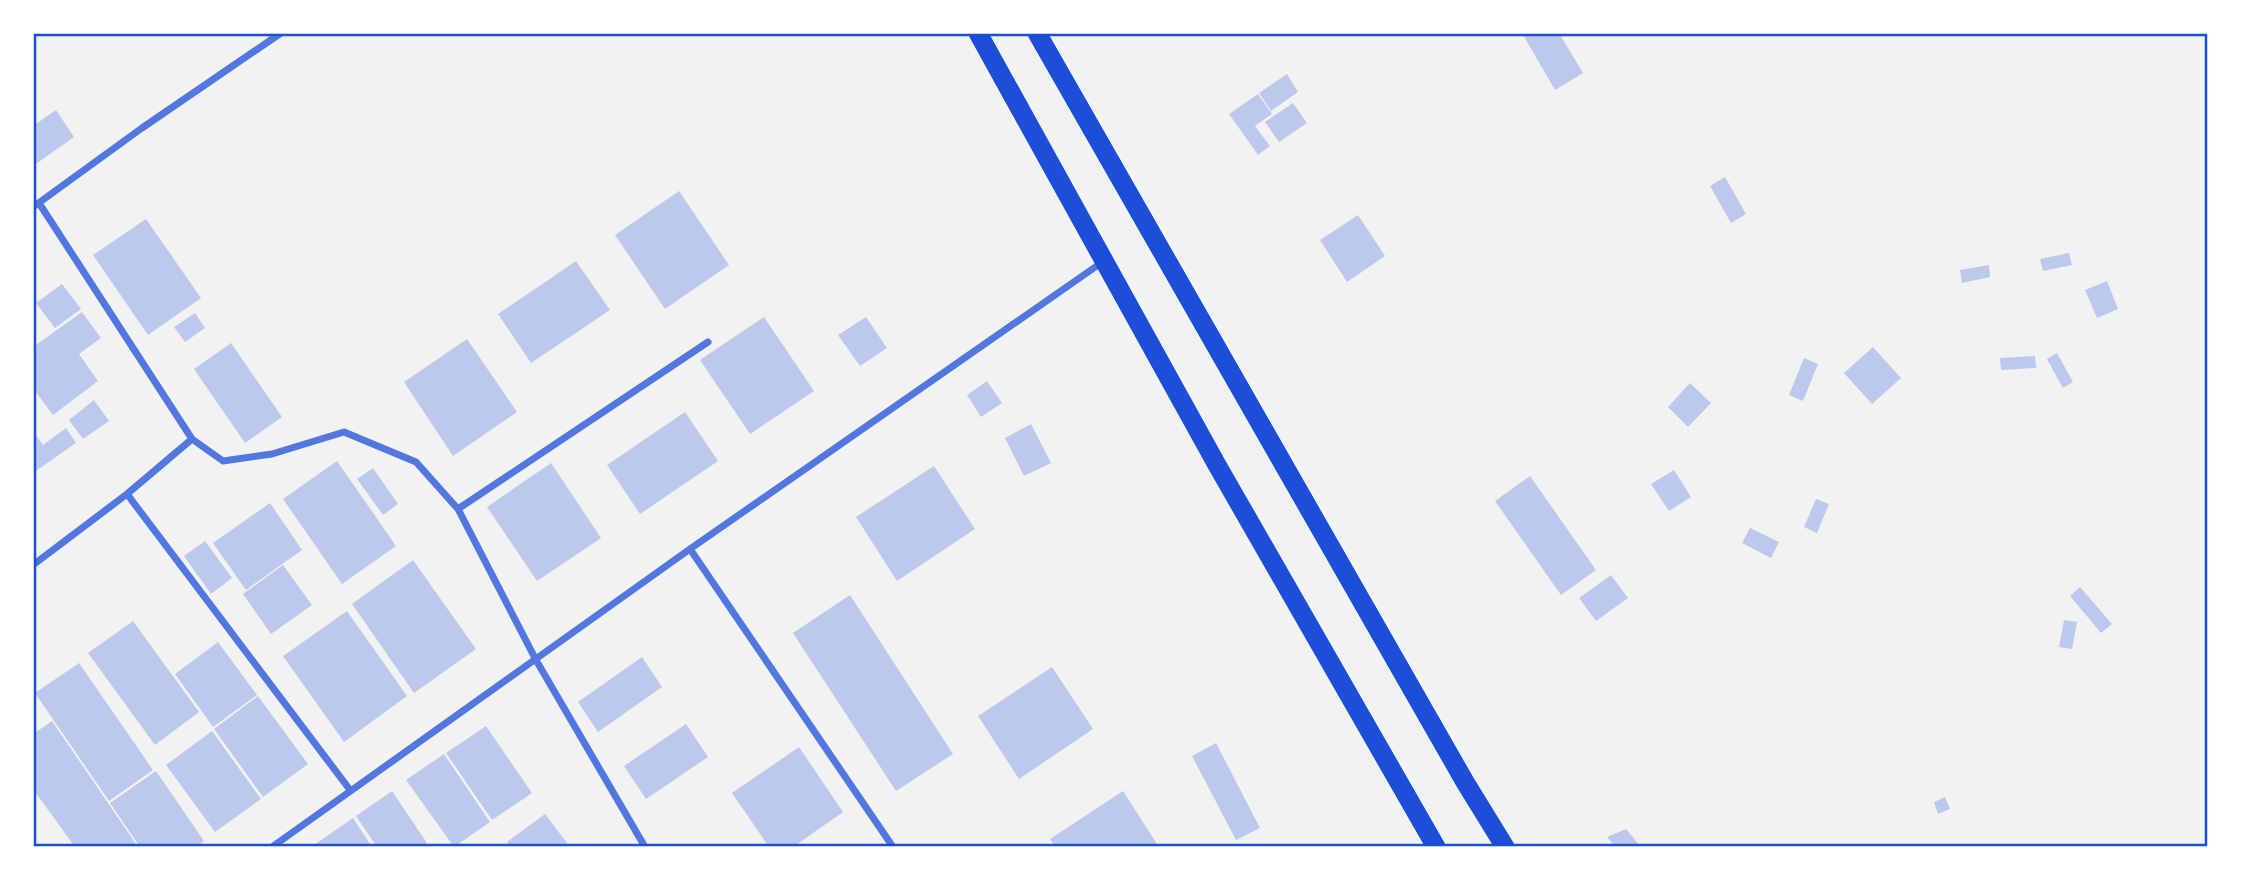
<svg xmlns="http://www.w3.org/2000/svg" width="2241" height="880" viewBox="0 0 2241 880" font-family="Rubik,sans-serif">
<rect width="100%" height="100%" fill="#f2f2f2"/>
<!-- building -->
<path fill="#bdc9ec" d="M 1522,33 L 1559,33 L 1583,73 L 1555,90 Z
M 1287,74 L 1298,92 L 1271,111 L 1259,93 Z
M 1258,94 L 1272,114 L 1255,126 L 1270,146 L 1258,155 L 1229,114 Z
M 1293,103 L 1307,123 L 1279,142 L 1265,122 Z
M 56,110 L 74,137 L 33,166 L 33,126 Z
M 1725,177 L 1746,214 L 1731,223 L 1710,186 Z
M 679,191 L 729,265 L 665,309 L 615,235 Z
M 1358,215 L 1385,256 L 1347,282 L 1320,240 Z
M 146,219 L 201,298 L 148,335 L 93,255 Z
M 2069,253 L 2072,265 L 2043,271 L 2040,259 Z
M 576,261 L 610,310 L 531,363 L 498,314 Z
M 1989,265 L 1990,277 L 1962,283 L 1960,270 Z
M 2107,281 L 2118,309 L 2097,318 L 2085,290 Z
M 62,284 L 81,309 L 55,328 L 36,303 Z
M 82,312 L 101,338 L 79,354 L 98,381 L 53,415 L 33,388 L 33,347 Z
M 195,313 L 205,328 L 185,342 L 174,327 Z
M 764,317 L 814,391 L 750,434 L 700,360 Z
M 866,317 L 887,348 L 860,366 L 838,335 Z
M 467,339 L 517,412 L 453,456 L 404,382 Z
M 231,343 L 282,417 L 245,443 L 194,369 Z
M 1873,347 L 1901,378 L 1872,404 L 1844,373 Z
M 2057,353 L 2073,382 L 2063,388 L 2047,359 Z
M 2035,356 L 2036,368 L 2001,370 L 2000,358 Z
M 1804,358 L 1818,364 L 1803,401 L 1789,395 Z
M 987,381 L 1002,403 L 981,417 L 967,395 Z
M 1690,383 L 1711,403 L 1688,427 L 1668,407 Z
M 94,400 L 109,421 L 83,439 L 69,420 Z
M 685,412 L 718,461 L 640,514 L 607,465 Z
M 1031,424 L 1051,463 L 1024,476 L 1005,438 Z
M 66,428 L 76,443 L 33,473 L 33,431 L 43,445 Z
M 337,461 L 396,546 L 342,584 L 283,499 Z
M 551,463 L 601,538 L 537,581 L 487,507 Z
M 934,466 L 975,529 L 897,581 L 856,517 Z
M 373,468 L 398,504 L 383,515 L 357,479 Z
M 1674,470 L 1691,497 L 1669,511 L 1651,484 Z
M 1530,476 L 1596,570 L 1561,595 L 1495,501 Z
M 1816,499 L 1829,504 L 1817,533 L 1804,527 Z
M 270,503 L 302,550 L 246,590 L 213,543 Z
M 1750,528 L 1779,542 L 1771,558 L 1742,543 Z
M 205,541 L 232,578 L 211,594 L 184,556 Z
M 413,560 L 476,649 L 414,693 L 352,604 Z
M 283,565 L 312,605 L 271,634 L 243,594 Z
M 1611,575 L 1628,598 L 1596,621 L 1579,598 Z
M 2080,587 L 2112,624 L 2101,633 L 2070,596 Z
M 850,595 L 953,754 L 896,791 L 793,633 Z
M 347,611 L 407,696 L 344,742 L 283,656 Z
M 2064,620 L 2077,622 L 2072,649 L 2059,647 Z
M 133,621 L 199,712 L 155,745 L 88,653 Z
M 218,642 L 257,695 L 213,727 L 175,674 Z
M 642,657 L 662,687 L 598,732 L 578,702 Z
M 79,663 L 153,770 L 109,801 L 35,693 Z
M 1052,667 L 1093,729 L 1019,779 L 978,716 Z
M 258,696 L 308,764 L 263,797 L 214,729 Z
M 52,721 L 108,803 L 138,847 L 75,847 L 33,789 L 33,734 Z
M 686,724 L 708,757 L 646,799 L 624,766 Z
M 486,726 L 532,793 L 492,820 L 446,753 Z
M 212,731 L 261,799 L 215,832 L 166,765 Z
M 1216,743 L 1260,828 L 1236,840 L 1192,756 Z
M 799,747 L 843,812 L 793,847 L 769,847 L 732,793 Z
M 444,754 L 490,822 L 454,847 L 406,780 Z
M 156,771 L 204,841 L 196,847 L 140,847 L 110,803 Z
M 392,791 L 427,843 L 421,847 L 377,847 L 356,816 Z
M 1123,791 L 1159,847 L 1055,847 L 1050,839 Z
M 1945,797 L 1950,809 L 1938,814 L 1934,802 Z
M 545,814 L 570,847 L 511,847 L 507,842 Z
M 353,818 L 372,847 L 316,847 L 314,845 Z
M 1626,829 L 1641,847 L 1615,847 L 1607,837 Z"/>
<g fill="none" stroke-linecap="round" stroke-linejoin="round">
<!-- minor -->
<path stroke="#5277de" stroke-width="7" d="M 39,203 L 192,439 L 223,461 L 272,454 L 344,432 L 416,462 L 458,509 L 536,660 L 645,847
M 33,207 L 142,128 L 281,33
M 127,494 L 350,790
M 458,509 L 708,342
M 690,549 L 893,847
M 33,565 L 127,494 L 192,439
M 272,847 L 690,549 L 1101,263"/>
<!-- trunk -->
<path stroke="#1d4ed8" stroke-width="19" d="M 978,33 L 1217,465 L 1436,847
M 1037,33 L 1465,782 L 1505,847"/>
</g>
<!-- border -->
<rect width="2241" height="880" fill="none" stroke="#ffffff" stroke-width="70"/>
<rect x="35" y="35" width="2171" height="810" fill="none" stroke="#1d4ed8" stroke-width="2.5"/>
</svg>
